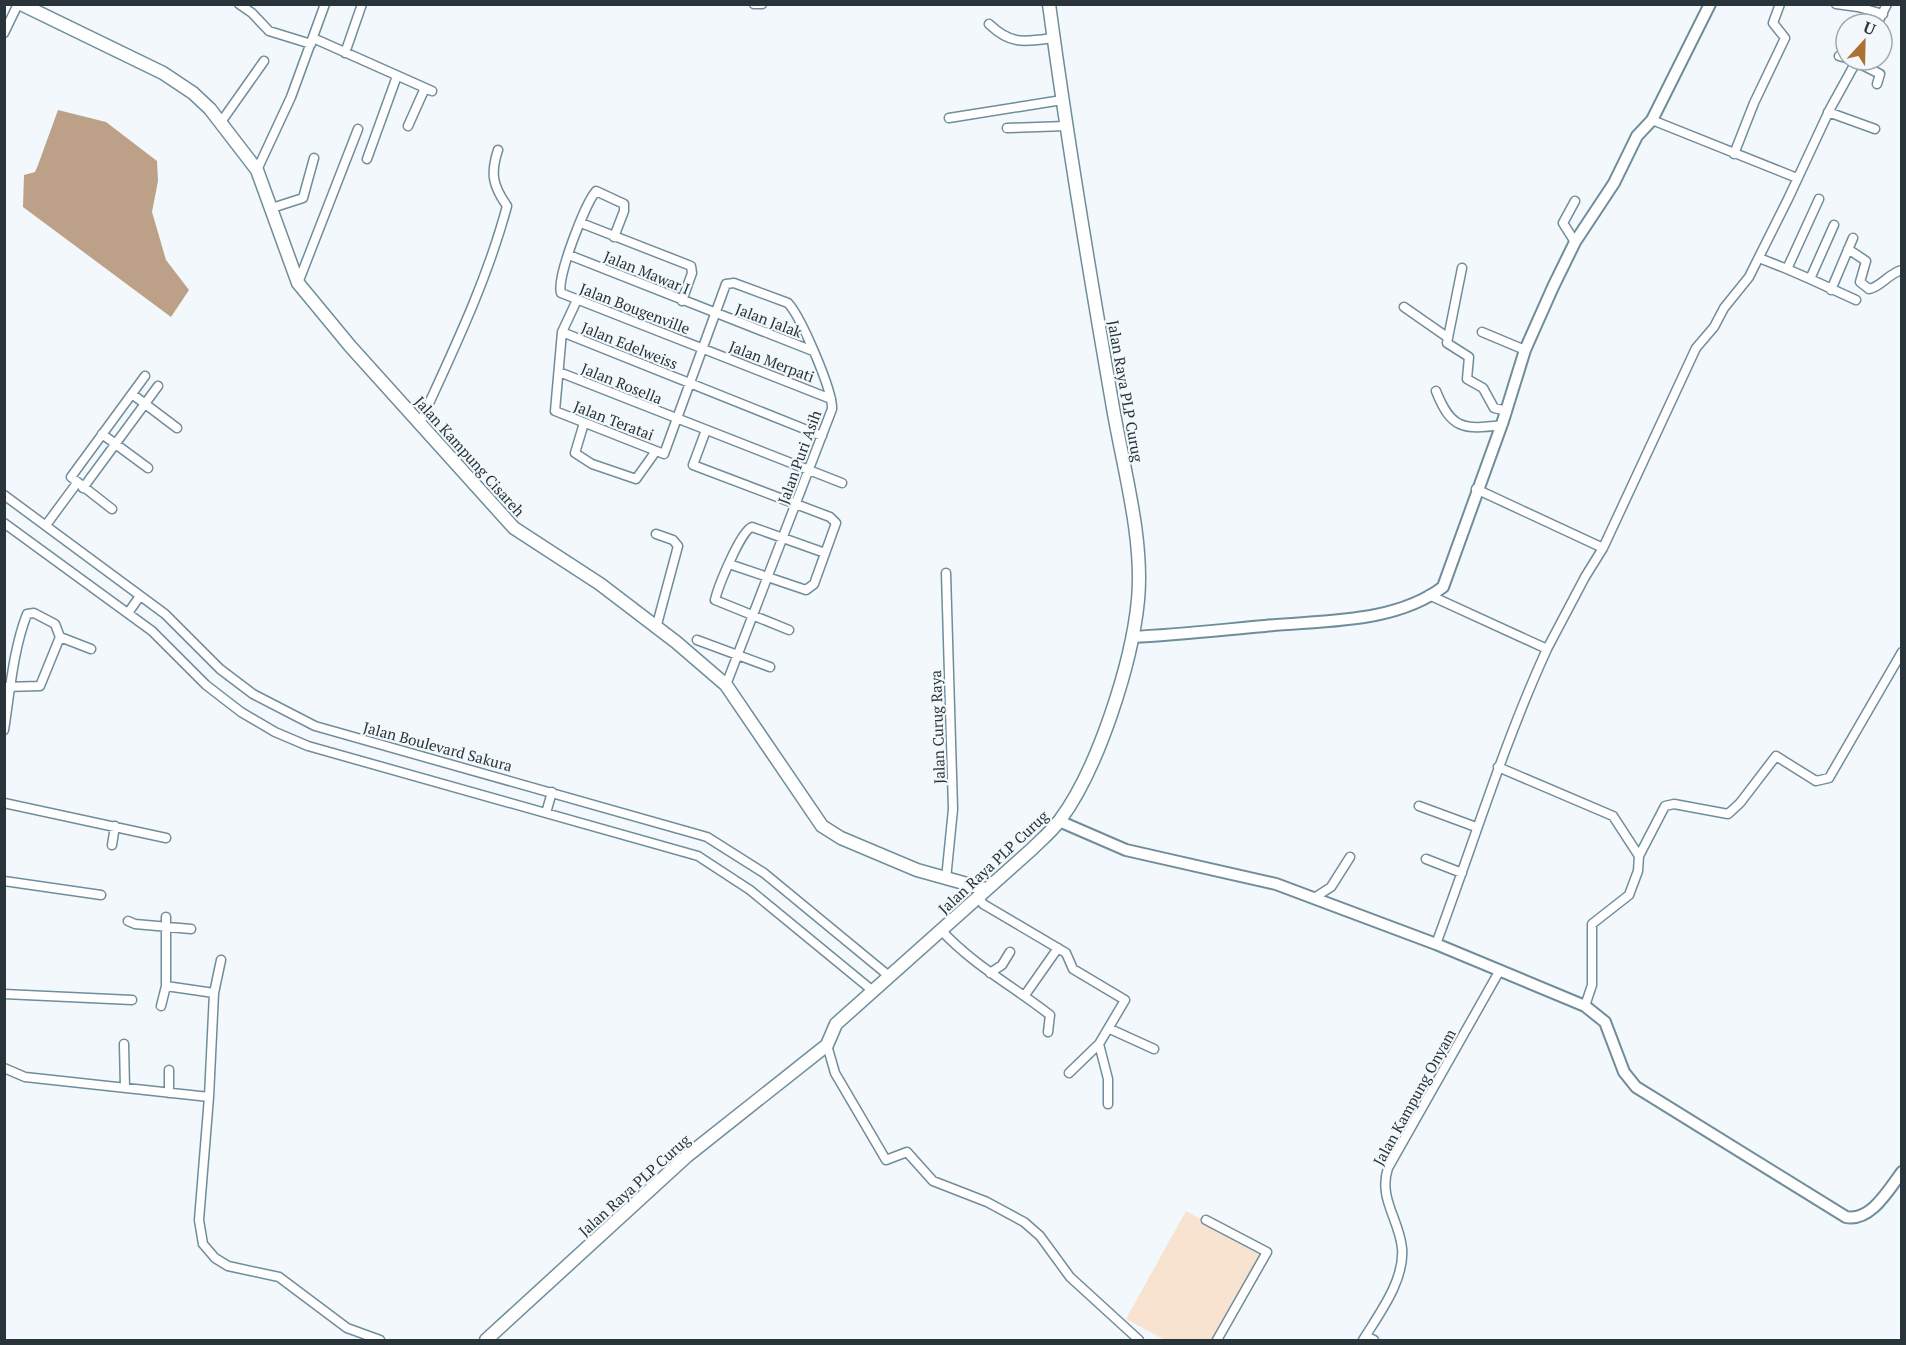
<svg xmlns="http://www.w3.org/2000/svg" width="1906" height="1345" viewBox="0 0 1906 1345" font-family="'PT Serif',serif">
<rect width="100%" height="100%" fill="#f2f8fb"/>
<!-- green -->
<path fill="#f8e3d0" d="M 1186,1211 L 1263,1254 L 1215,1340 L 1165,1340 L 1126,1319 Z"/>
<!-- water -->
<path fill="#bca188" d="M 58,110 L 106,122 L 157,161 L 158,181 L 152,212 L 166,260 L 189,290 L 171,317 L 23,207 L 24,175 L 35,172 L 38,165 Z"/>
<g fill="none" stroke-linecap="round" stroke-linejoin="round">
<defs>
<path id="minor" d="M 239,4 L 252,13 L 269,31 L 311,44
M 754,4 L 762,4
M 1836,4 L 1858,7 L 1883,14
M 989,24 C 1011,45 1024,42 1053,38
M 1877,24 L 1887,4
M 4,33 L 18,4
M 313,38 L 432,91
M 345,53 L 362,4
M 1839,56 L 1846,58
M 1852,60 L 1880,74 L 1877,84
M 1828,112 L 1875,129
M 949,118 L 1062,100
M 1652,120 L 1797,178
M 221,122 L 264,61
M 408,126 L 425,88
M 1007,128 L 1066,126
M 1734,154 L 1754,103 L 1785,38 L 1773,23 L 1780,4
M 367,159 L 397,76
M 257,170 L 291,97 L 325,4
M 1575,201 L 1563,223 L 1575,242
M 272,208 L 303,198 L 314,158
M 581,223 L 691,266 L 692,273 L 682,301
M 614,237 L 624,211 L 624,204 L 596,191 C 585,204 556,278 561,293 L 831,399
M 1848,249 L 1866,261 L 1860,282 L 1869,289 C 1881,287 1889,273 1902,270
M 569,255 L 813,351
M 1759,258 L 1787,269 L 1819,199
M 1462,268 L 1447,343 L 1469,357 L 1467,379 L 1483,388 L 1494,408 L 1507,411
M 1787,269 L 1810,279 L 1834,225
M 1810,279 L 1856,300
M 298,283 L 358,129
M 1831,290 L 1853,238
M 577,300 L 562,332 L 822,436
M 1404,307 L 1447,337
M 562,332 L 555,411 L 664,454 L 726,284 L 734,283 L 788,303 C 801,317 833,391 832,409 L 726,685
M 1482,332 L 1525,350
M 559,372 L 842,483
M 1436,391 C 1451,429 1463,430 1502,425
M 132,394 L 177,428
M 420,423 C 452,353 487,281 507,206 C 493,186 490,174 498,150
M 584,423 L 575,453 L 592,464 L 636,479 L 656,451
M 706,430 L 693,465 L 830,517 L 836,523 L 814,584 L 806,590 L 729,564
M 102,434 L 148,468
M 83,488 L 158,386
M 1476,489 L 1603,548 L 1585,577 L 1547,649
M 4,495 L 165,614 L 220,669 L 253,694 L 315,726 L 707,837 L 764,873 L 889,976
M 112,509 L 71,477 L 145,376
M 4,523 L 152,631 L 206,685 L 241,712 L 275,732 L 308,746 L 698,856 L 750,890 L 873,991
M 46,525 L 77,483
M 656,534 L 673,540 L 678,546 L 656,628
M 1603,548 L 1696,348 L 1714,327 L 1724,308 L 1749,277 L 1788,199 L 1830,109 L 1857,60
M 1429,595 L 1547,649 C 1503,745 1473,845 1436,944
M 128,613 L 140,596
M 789,630 L 715,600 C 718,587 741,530 752,527 L 825,553
M 60,637 L 91,649
M 697,640 L 770,667
M 4,687 L 40,686 L 60,637 L 55,624 L 34,613 L 27,614 C 13,650 10,692 4,730
M 1498,767 L 1613,816 L 1639,856
M 4,803 L 166,838
M 1419,806 L 1476,827
M 546,813 L 552,792
M 112,845 L 115,826
M 1426,859 L 1462,873
M 946,879 L 953,809 L 946,573
M 4,881 L 101,895
M 978,896 L 983,904 L 1066,953 L 1073,969 L 1125,1000 L 1099,1044 L 1069,1073
M 1314,898 L 1331,887 L 1350,857
M 166,917 L 166,986
M 128,921 L 135,924 L 191,929
M 941,930 C 973,965 1013,986 1050,1015 L 1048,1032
M 990,973 L 1002,965 L 1010,952
M 214,993 L 221,960
M 4,994 L 132,1000
M 1025,995 L 1058,948
M 161,1006 L 166,986 L 214,993 L 209,1097
M 1585,1006 L 1592,985 L 1592,924 L 1629,895 L 1638,871 L 1639,856 L 1665,806 L 1674,804 L 1728,814 L 1740,803 L 1776,756 L 1816,781 L 1829,778 L 1902,652
M 1110,1029 L 1154,1049
M 124,1044 L 125,1088
M 1099,1044 L 1108,1079 L 1108,1104
M 827,1045 L 835,1073 L 886,1160 L 907,1152 L 933,1181 L 987,1202 L 1024,1222 L 1040,1236 L 1070,1277 L 1139,1340
M 4,1068 L 25,1077 L 209,1097 L 199,1220 L 203,1244 L 215,1258 L 228,1266 L 279,1277 L 347,1328 L 380,1340
M 169,1093 L 169,1070
M 1206,1220 L 1267,1252 L 1217,1340
M 1366,1336 L 1374,1340
M 1363,1340 C 1379,1314 1405,1280 1402,1248 C 1399,1219 1378,1198 1388,1168 L 1500,970"/>
<path id="tertiary" d="M 1132,637 C 1176,635 1220,630 1265,626 C 1322,620 1394,624 1443,587 L 1503,421 L 1525,350 L 1553,287 L 1575,242 L 1614,183 L 1637,136 L 1652,120 L 1710,4
M 1059,821 L 1126,850 L 1276,884 L 1436,944 L 1585,1006 L 1605,1022 L 1624,1072 L 1636,1087 L 1846,1217 C 1871,1222 1889,1189 1902,1172"/>
<path id="secondary" d="M 21,4 L 163,73 L 193,93 L 210,109 L 257,170 L 298,283 L 350,346 L 514,528 L 600,584 L 676,642 L 726,685 L 822,826 L 841,838 L 917,870 L 985,889"/>
<path id="primary" d="M 486,1340 L 687,1156 L 827,1045 L 836,1024 L 1032,849 C 1041,840 1052,831 1060,820 C 1098,769 1132,663 1138,600 C 1144,537 1122,464 1112,402 C 1089,270 1067,138 1049,4"/>
</defs>
<!-- minor casing -->
<use href="#minor" stroke="#708d9b" stroke-width="11"/>
<!-- tertiary casing -->
<use href="#tertiary" stroke="#708d9b" stroke-width="14"/>
<!-- secondary casing -->
<use href="#secondary" stroke="#708d9b" stroke-width="15"/>
<!-- primary casing -->
<use href="#primary" stroke="#708d9b" stroke-width="15"/>
<!-- minor -->
<use href="#minor" stroke="#fff" stroke-width="8"/>
<!-- tertiary -->
<use href="#tertiary" stroke="#fff" stroke-width="10"/>
<!-- secondary -->
<use href="#secondary" stroke="#fff" stroke-width="12"/>
<!-- primary -->
<use href="#primary" stroke="#fff" stroke-width="12"/>
</g>
<g text-anchor="middle" dominant-baseline="central" stroke-width="4.5" stroke-linejoin="round" paint-order="stroke">
<!-- street labels -->
<g font-size="15" fill="#28343a" stroke="#f2f8fb">
<text transform="translate(647 272) rotate(22)">Jalan Mawar I</text>
<text transform="translate(635 308) rotate(21)">Jalan Bougenville</text>
<text transform="translate(769 320) rotate(21)">Jalan Jalak</text>
<text transform="translate(630 345) rotate(22)">Jalan Edelweiss</text>
<text transform="translate(772 361) rotate(21)">Jalan Merpati</text>
<text transform="translate(622 383) rotate(22)">Jalan Rosella</text>
<text transform="translate(1126 391) rotate(80)">Jalan Raya PLP Curug</text>
<text transform="translate(614 420) rotate(21)">Jalan Teratai</text>
<text transform="translate(470 456) rotate(48)">Jalan Kampung Cisareh</text>
<text transform="translate(799 457) rotate(-70)">Jalan Puri Asih</text>
<text transform="translate(937 727) rotate(-92)">Jalan Curug Raya</text>
<text transform="translate(438 746) rotate(15)">Jalan Boulevard Sakura</text>
<text transform="translate(993 862) rotate(-43)">Jalan Raya PLP Curug</text>
<text transform="translate(1414 1097) rotate(-61)">Jalan Kampung Onyam</text>
<text transform="translate(634 1185) rotate(-42)">Jalan Raya PLP Curug</text>
</g>
</g>
<!-- border -->
<rect width="1906" height="1345" fill="none" stroke="#28343a" stroke-width="12"/>
<!-- north arrow -->
<g transform="translate(1864 42) rotate(22)"><circle r="28" fill="#f2f8fb" stroke="#a1aaae" stroke-width="1.5"/>
<path d="M0-4.5L10 22L0 15L-10 22Z" fill="#ac7132"/>
<text y="-9" font-size="16" font-weight="bold" text-anchor="middle" fill="#28343a">U</text>
</g>
</svg>
